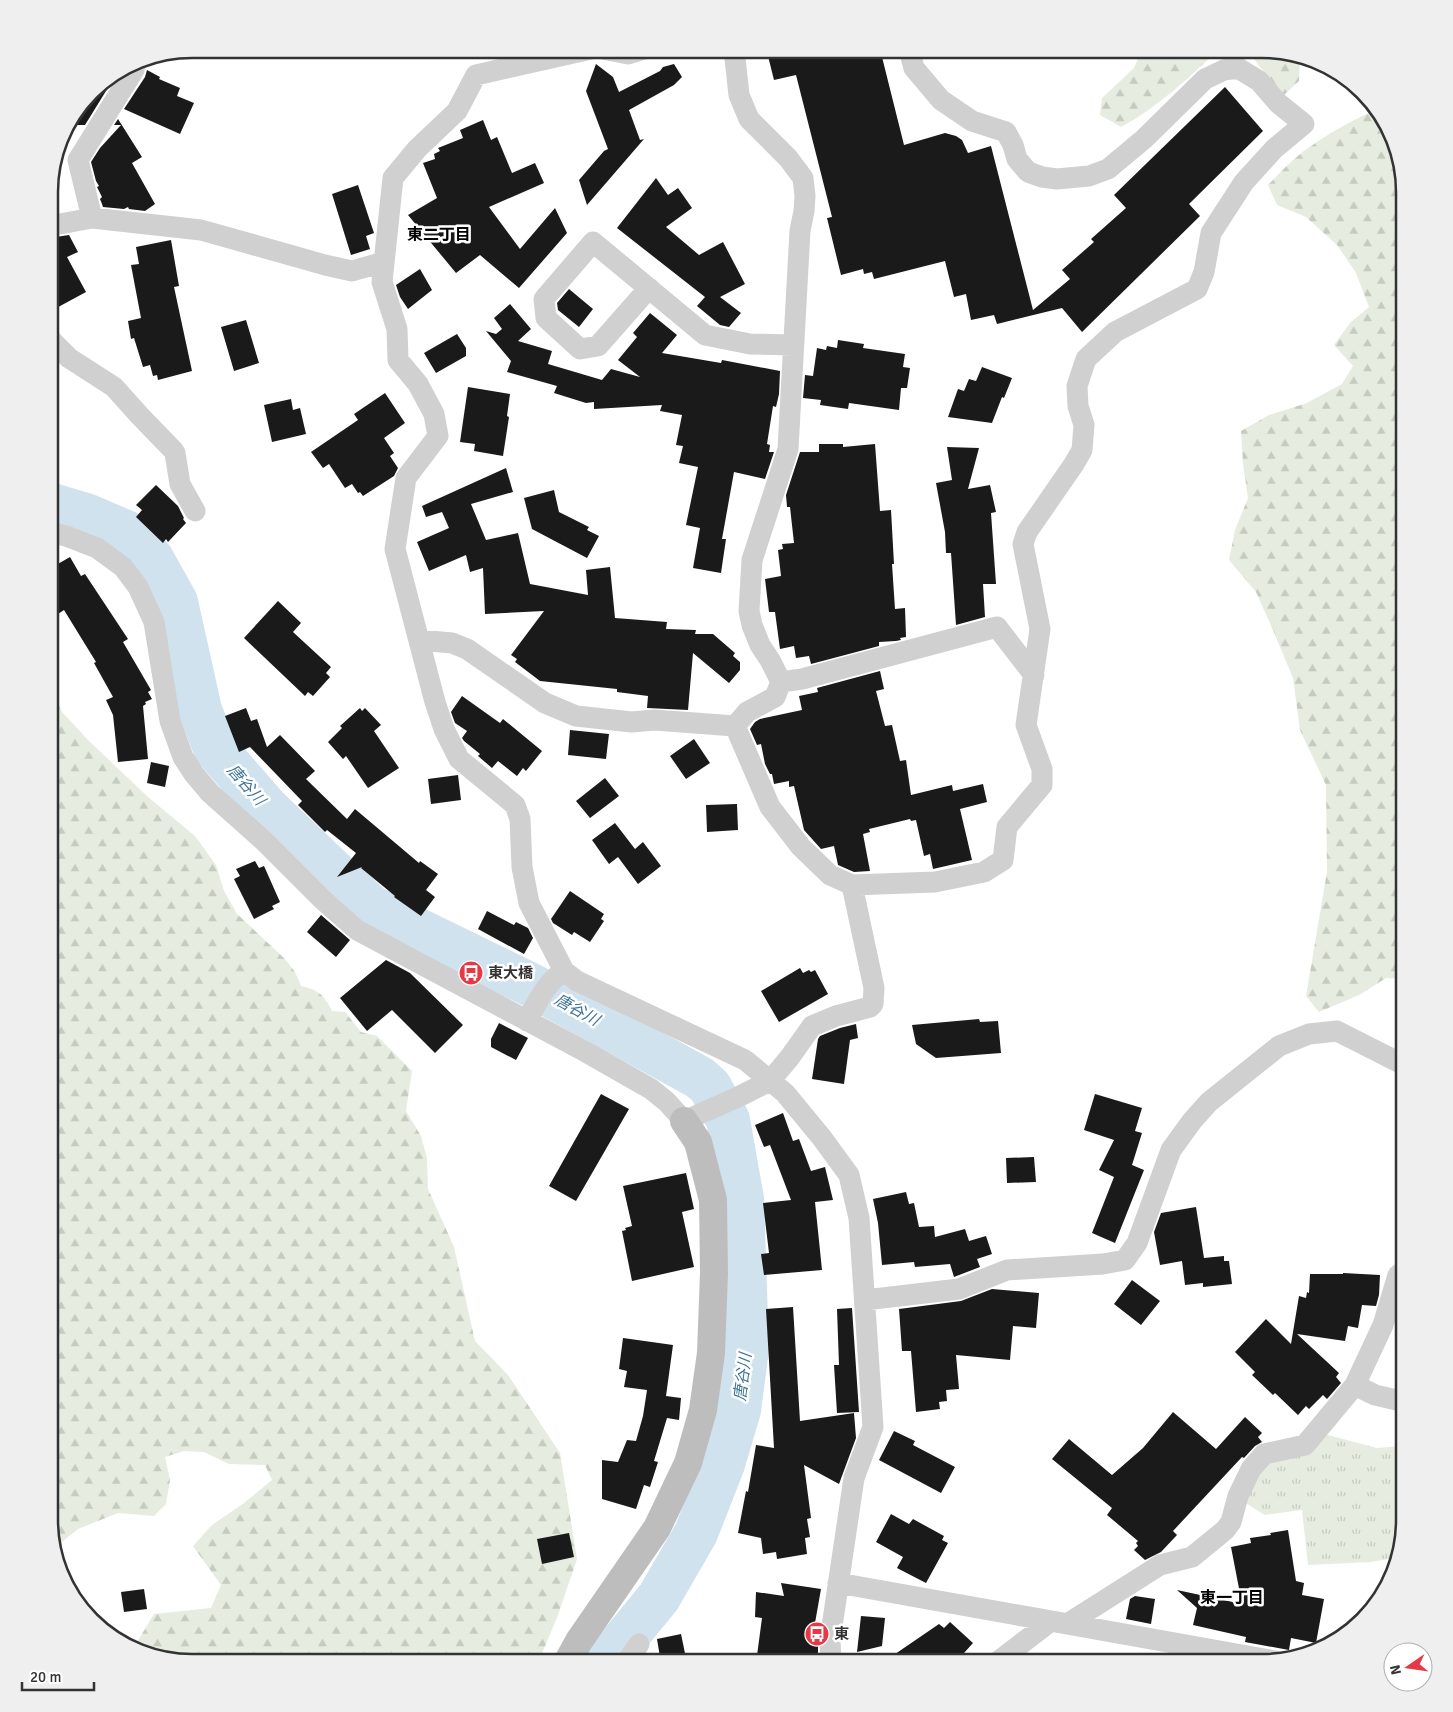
<svg xmlns="http://www.w3.org/2000/svg" width="1453" height="1712" viewBox="0 0 1453 1712" font-family="Signika,'Noto Sans JP',sans-serif">
<defs>
<pattern id="grass-tufts" width="24" height="20" patternUnits="userSpaceOnUse" patternTransform="scale(1.25)"><rect width="24" height="20" fill="#e6ecdf"/><path d="M3 7l-1-3M5 7V3M7 7l1-3M15 17l-1-3M17 17v-4M19 17l1-3" fill="none" stroke="#c6cbc0"/></pattern>
<pattern id="forest-firs" width="22" height="20" patternUnits="userSpaceOnUse" patternTransform="scale(1.25)"><rect width="22" height="20" fill="#e6ecdf"/><path d="M5 1l3.5 6h-7zM16 11l3.5 6h-7z" fill="#c6cbc0"/></pattern>
</defs>
<rect width="100%" height="100%" fill="#fff"/>
<!-- grass -->
<path fill="url(#grass-tufts)" d="M 1324,1434 L 1377,1448 L 1404,1446 L 1404,1521 L 1395,1558 L 1371,1562 L 1308,1565 L 1302,1510 L 1265,1515 L 1244,1502 L 1257,1470 Z"/>
<!-- forest -->
<path fill="url(#forest-firs)" d="M 1142,49 L 1224,49 L 1215,53 C 1186,80 1157,108 1121,127 L 1100,115 L 1102,98 L 1134,68 Z
M 1246,49 L 1271,49 L 1300,57 L 1299,81 L 1283,96 Z
M 1378,110 L 1397,146 L 1404,191 L 1404,979 L 1386,978 L 1359,995 L 1319,1012 L 1306,996 L 1327,872 L 1326,785 L 1300,730 L 1293,678 L 1273,630 L 1256,592 L 1229,560 L 1235,530 L 1248,498 L 1243,464 L 1241,431 L 1269,415 L 1307,403 L 1342,384 L 1353,366 L 1334,345 L 1350,323 L 1369,307 L 1356,273 L 1337,245 L 1306,217 L 1277,205 L 1268,185 C 1278,175 1288,164 1299,155 C 1316,141 1357,116 1378,110 Z
M 49,685 L 62,712 L 89,741 L 148,797 L 195,836 L 216,865 L 224,891 L 237,914 L 285,959 L 295,972 L 301,986 C 319,990 324,995 332,1011 L 345,1012 L 361,1032 L 377,1036 L 412,1071 L 406,1111 L 421,1136 L 427,1158 L 428,1189 L 454,1247 L 475,1341 L 508,1375 L 560,1453 L 577,1559 L 558,1615 L 538,1663 L 191,1663 L 133,1649 L 154,1614 L 211,1608 L 221,1585 L 193,1546 L 212,1525 L 244,1503 L 272,1480 L 265,1465 L 229,1464 L 204,1452 L 184,1451 L 165,1457 L 170,1480 L 166,1504 L 154,1516 L 118,1513 L 78,1529 L 53,1549 L 49,1521 Z"/>
<g fill="none" stroke-linecap="round" stroke-linejoin="round">
<!-- river -->
<path stroke="#cfe2ee" stroke-width="44" d="M 49,504 L 86,515 L 128,533 L 152,559 L 176,602 L 200,710 L 215,748 L 267,808 L 371,907 L 533,986 L 700,1078 L 710,1087 L 728,1120 L 742,1199 L 747,1349 L 739,1410 L 723,1464 L 696,1533 L 659,1597 L 605,1663"/>
</g>
<!-- building -->
<path fill="#1a1a1a" d="M 795,49 L 880,49 L 904,145 L 945,133 L 956,136 L 962,140 L 968,153 L 991,146 L 1033,310 L 1070,279 L 1062,270 L 1094,242 L 1091,239 L 1126,208 L 1114,195 L 1225,87 L 1263,131 L 1189,204 L 1200,216 L 1082,332 L 1062,308 L 997,324 L 994,315 L 971,320 L 966,294 L 954,297 L 945,261 L 874,279 L 872,272 L 864,274 L 863,269 L 841,275 L 827,218 L 832,217 L 796,75 L 774,80 L 768,56 Z
M 596,64 L 613,77 L 619,92 L 660,71 L 663,67 L 674,64 L 682,77 L 674,85 L 629,110 L 640,140 L 644,139 L 587,205 L 579,180 L 604,151 L 608,149 L 586,91 Z
M 147,70 L 160,77 L 159,79 L 180,88 L 177,96 L 194,103 L 180,134 L 124,109 L 145,77 Z
M 111,76 L 114,78 L 85,125 L 66,125 L 97,84 Z
M 118,119 L 142,157 L 132,163 L 155,204 L 145,211 L 129,209 L 128,207 L 124,209 L 103,207 L 102,204 L 100,199 L 102,197 L 97,187 L 99,186 L 96,181 L 91,162 L 100,148 L 121,125 L 114,125 Z
M 483,120 L 491,140 L 497,137 L 512,173 L 535,163 L 544,183 L 489,207 L 520,249 L 555,208 L 567,233 L 519,288 L 480,255 L 456,273 L 408,215 L 437,198 L 423,163 L 435,159 L 434,154 L 440,151 L 438,148 L 463,138 L 460,130 Z
M 656,178 L 668,195 L 678,188 L 692,208 L 666,227 L 699,255 L 723,242 L 745,284 L 720,297 L 741,313 L 729,327 L 720,325 L 697,306 L 705,297 L 617,228 Z
M 358,185 L 374,233 L 366,236 L 370,249 L 351,255 L 332,194 Z
M 69,235 L 78,252 L 67,257 L 86,292 L 49,312 L 49,238 Z
M 171,240 L 179,286 L 174,287 L 192,371 L 158,380 L 157,375 L 153,376 L 150,365 L 143,367 L 134,338 L 131,339 L 128,321 L 141,318 L 131,265 L 139,264 L 136,247 Z
M 420,269 L 432,290 L 408,309 L 400,297 L 396,285 Z
M 569,289 L 593,309 L 579,327 L 558,310 L 557,303 Z
M 510,304 L 531,329 L 518,341 L 552,351 L 548,364 L 602,380 L 611,369 L 640,377 L 618,360 L 637,337 L 633,333 L 650,313 L 677,335 L 662,353 L 721,363 L 722,360 L 780,371 L 779,394 L 776,407 L 773,406 L 767,444 L 770,445 L 769,452 L 774,452 L 765,479 L 734,472 L 722,539 L 726,539 L 721,573 L 693,568 L 700,528 L 686,525 L 698,467 L 679,463 L 683,446 L 676,445 L 682,415 L 660,411 L 662,405 L 594,409 L 594,402 L 586,403 L 554,393 L 557,386 L 507,372 L 511,361 L 486,331 L 496,334 L 502,329 L 494,318 Z
M 246,320 L 259,363 L 234,371 L 221,327 Z
M 457,334 L 466,348 L 466,356 L 436,373 L 424,353 Z
M 838,340 L 864,344 L 863,348 L 905,354 L 903,367 L 910,368 L 907,388 L 901,388 L 899,410 L 849,403 L 848,409 L 820,405 L 821,400 L 803,398 L 805,375 L 813,376 L 817,348 L 826,350 L 827,346 L 837,348 Z
M 982,367 L 1012,378 L 1004,398 L 1002,397 L 992,423 L 948,417 L 958,389 L 964,391 L 969,379 L 976,381 Z
M 468,387 L 510,394 L 507,416 L 509,417 L 503,456 L 474,451 L 475,444 L 460,442 Z
M 385,393 L 405,423 L 384,438 L 394,453 L 390,456 L 398,468 L 394,476 L 363,496 L 360,492 L 358,493 L 352,484 L 345,488 L 329,464 L 323,468 L 311,452 L 358,420 L 354,414 Z
M 291,399 L 293,410 L 300,408 L 306,434 L 272,442 L 264,405 Z
M 819,444 L 843,444 L 843,447 L 875,444 L 880,511 L 891,510 L 894,564 L 892,564 L 895,609 L 905,608 L 906,637 L 900,638 L 901,640 L 896,641 L 879,642 L 879,646 L 811,664 L 809,656 L 796,658 L 794,646 L 780,649 L 775,612 L 769,612 L 765,579 L 781,576 L 778,550 L 783,549 L 782,544 L 794,543 L 790,507 L 787,507 L 786,495 L 800,452 L 819,452 Z
M 947,447 L 979,448 L 968,489 L 990,485 L 996,512 L 991,513 L 996,584 L 983,584 L 985,617 L 956,625 L 951,553 L 946,553 L 945,532 L 936,483 L 952,480 Z
M 506,468 L 513,492 L 471,504 L 486,540 L 518,533 L 530,584 L 588,595 L 586,570 L 610,567 L 615,618 L 667,622 L 666,629 L 696,630 L 695,634 L 713,634 L 735,653 L 733,656 L 740,662 L 740,670 L 729,683 L 693,653 L 688,710 L 647,708 L 648,696 L 617,692 L 617,689 L 540,681 L 515,662 L 517,659 L 511,655 L 544,611 L 485,614 L 483,568 L 470,572 L 466,555 L 429,571 L 417,542 L 449,528 L 442,512 L 426,517 L 422,506 Z
M 156,485 L 178,506 L 184,518 L 183,519 L 186,523 L 168,542 L 166,539 L 163,543 L 136,517 L 142,510 L 136,505 Z
M 554,490 L 559,512 L 589,527 L 587,530 L 599,536 L 587,558 L 532,529 L 524,498 Z
M 70,557 L 81,576 L 85,574 L 128,639 L 123,642 L 151,690 L 148,692 L 152,699 L 145,702 L 146,704 L 143,706 L 148,759 L 118,762 L 113,715 L 106,700 L 113,697 L 94,663 L 96,662 L 64,610 L 58,614 L 49,598 L 49,569 Z
M 278,601 L 301,623 L 293,632 L 331,667 L 326,673 L 330,677 L 313,696 L 308,692 L 305,696 L 244,638 Z
M 880,671 L 884,689 L 876,691 L 885,726 L 892,725 L 900,761 L 906,760 L 911,795 L 952,785 L 953,791 L 983,784 L 987,802 L 960,809 L 972,860 L 933,869 L 930,854 L 924,856 L 916,820 L 911,821 L 910,819 L 869,829 L 870,832 L 863,834 L 870,871 L 854,872 L 838,865 L 834,846 L 821,849 L 804,830 L 794,786 L 789,787 L 789,781 L 774,784 L 772,774 L 770,774 L 765,764 L 761,744 L 757,745 L 750,729 L 755,722 L 760,719 L 802,710 L 799,696 L 818,692 L 817,688 Z
M 462,696 L 500,723 L 503,719 L 542,751 L 526,771 L 523,768 L 517,776 L 498,761 L 492,768 L 478,756 L 480,754 L 464,741 L 462,738 L 467,731 L 455,723 L 451,712 Z
M 246,708 L 251,721 L 257,719 L 267,747 L 280,735 L 315,771 L 306,779 L 347,819 L 355,809 L 419,863 L 420,861 L 438,874 L 426,890 L 435,897 L 421,916 L 394,897 L 395,896 L 361,868 L 362,867 L 337,877 L 356,853 L 327,830 L 325,832 L 298,805 L 302,801 L 250,747 L 239,752 L 225,716 Z
M 360,708 L 362,711 L 365,708 L 381,725 L 374,731 L 399,768 L 368,788 L 346,756 L 343,759 L 328,742 L 342,728 L 340,726 Z
M 570,730 L 609,734 L 606,759 L 568,755 Z
M 694,739 L 710,763 L 686,779 L 670,756 Z
M 151,762 L 169,766 L 165,787 L 147,783 Z
M 458,775 L 461,800 L 431,804 L 428,779 Z
M 605,778 L 619,796 L 590,818 L 576,801 Z
M 737,804 L 738,830 L 707,832 L 706,805 Z
M 615,823 L 635,849 L 643,842 L 661,866 L 638,884 L 618,857 L 609,864 L 592,840 Z
M 255,861 L 259,868 L 264,866 L 280,902 L 272,906 L 274,909 L 254,919 L 234,879 L 240,876 L 236,869 Z
M 570,891 L 604,914 L 601,919 L 604,921 L 590,942 L 574,932 L 572,935 L 553,923 L 551,919 Z
M 487,911 L 514,925 L 516,922 L 528,928 L 533,938 L 524,954 L 478,929 Z
M 321,915 L 350,940 L 336,957 L 307,932 Z
M 386,960 L 410,973 L 463,1025 L 435,1053 L 392,1010 L 367,1031 L 340,998 Z
M 800,968 L 803,973 L 809,970 L 811,972 L 815,970 L 828,994 L 779,1022 L 761,991 Z
M 979,1019 L 980,1022 L 998,1021 L 1001,1053 L 936,1058 L 916,1044 L 912,1025 Z
M 499,1023 L 528,1038 L 516,1060 L 491,1047 L 491,1039 Z
M 856,1024 L 858,1038 L 850,1040 L 844,1084 L 812,1079 L 818,1039 L 820,1036 L 840,1028 Z
M 601,1094 L 629,1109 L 576,1201 L 549,1186 Z
M 1095,1094 L 1142,1108 L 1135,1131 L 1142,1133 L 1132,1165 L 1144,1170 L 1115,1243 L 1092,1233 L 1114,1177 L 1099,1170 L 1114,1140 L 1084,1130 Z
M 783,1113 L 793,1141 L 799,1139 L 811,1171 L 825,1167 L 833,1200 L 815,1202 L 822,1270 L 764,1275 L 761,1254 L 769,1253 L 763,1203 L 791,1200 L 770,1145 L 764,1147 L 755,1125 Z
M 1034,1157 L 1036,1182 L 1007,1183 L 1006,1158 Z
M 686,1173 L 694,1209 L 682,1212 L 694,1267 L 632,1281 L 622,1231 L 626,1230 L 625,1228 L 632,1226 L 623,1186 Z
M 906,1192 L 909,1204 L 914,1203 L 919,1227 L 934,1226 L 935,1237 L 965,1229 L 969,1241 L 986,1236 L 992,1254 L 977,1259 L 980,1267 L 954,1277 L 950,1264 L 915,1267 L 914,1262 L 882,1265 L 878,1223 L 873,1199 Z
M 1196,1207 L 1204,1258 L 1224,1256 L 1224,1261 L 1229,1261 L 1232,1284 L 1203,1287 L 1203,1283 L 1185,1285 L 1182,1261 L 1160,1265 L 1154,1232 L 1161,1213 Z
M 1343,1273 L 1380,1275 L 1379,1295 L 1376,1306 L 1362,1305 L 1358,1328 L 1348,1326 L 1345,1341 L 1297,1334 L 1339,1373 L 1336,1377 L 1341,1383 L 1327,1399 L 1323,1395 L 1309,1409 L 1306,1406 L 1298,1415 L 1275,1393 L 1273,1395 L 1252,1375 L 1255,1372 L 1235,1352 L 1266,1319 L 1291,1344 L 1299,1296 L 1306,1298 L 1307,1292 L 1309,1293 L 1310,1274 L 1343,1274 Z
M 1132,1280 L 1160,1301 L 1141,1325 L 1114,1304 Z
M 992,1289 L 1039,1293 L 1036,1328 L 1013,1326 L 1010,1360 L 956,1355 L 959,1389 L 946,1390 L 947,1401 L 939,1402 L 940,1409 L 916,1412 L 911,1351 L 902,1351 L 899,1309 L 961,1301 Z
M 793,1307 L 800,1421 L 854,1413 L 856,1438 L 839,1484 L 804,1465 L 811,1518 L 807,1519 L 810,1537 L 805,1538 L 807,1554 L 777,1559 L 776,1552 L 763,1554 L 761,1538 L 738,1533 L 746,1491 L 748,1492 L 756,1445 L 774,1448 L 766,1309 Z
M 852,1308 L 859,1412 L 837,1413 L 834,1365 L 839,1365 L 837,1309 Z
M 623,1338 L 673,1345 L 666,1396 L 681,1398 L 679,1420 L 667,1418 L 654,1461 L 658,1462 L 650,1487 L 644,1485 L 636,1509 L 602,1499 L 602,1460 L 618,1462 L 627,1440 L 636,1441 L 643,1416 L 647,1390 L 624,1387 L 627,1371 L 619,1369 Z
M 1173,1412 L 1216,1449 L 1245,1417 L 1262,1433 L 1258,1437 L 1262,1442 L 1255,1446 L 1244,1458 L 1242,1457 L 1173,1531 L 1177,1535 L 1161,1552 L 1145,1560 L 1134,1550 L 1138,1546 L 1136,1543 L 1138,1541 L 1107,1515 L 1112,1508 L 1052,1459 L 1069,1439 L 1112,1475 L 1143,1448 Z
M 894,1431 L 915,1441 L 913,1445 L 955,1467 L 941,1493 L 879,1460 Z
M 891,1514 L 909,1524 L 913,1519 L 944,1536 L 942,1540 L 948,1543 L 926,1583 L 897,1568 L 903,1557 L 876,1542 Z
M 1288,1530 L 1296,1581 L 1304,1583 L 1302,1595 L 1324,1599 L 1316,1643 L 1291,1638 L 1289,1650 L 1245,1642 L 1246,1637 L 1193,1625 L 1197,1608 L 1177,1590 L 1242,1604 L 1231,1547 L 1251,1543 L 1250,1538 L 1271,1535 L 1270,1533 Z
M 569,1533 L 574,1557 L 542,1564 L 537,1539 Z
M 781,1583 L 821,1589 L 815,1623 L 818,1635 L 818,1661 L 810,1663 L 756,1663 L 762,1618 L 755,1617 L 756,1592 L 784,1596 Z
M 144,1589 L 147,1609 L 124,1612 L 121,1592 Z
M 1135,1596 L 1155,1599 L 1151,1624 L 1126,1619 L 1130,1599 Z
M 861,1616 L 885,1618 L 882,1646 L 857,1652 Z
M 950,1622 L 973,1643 L 955,1663 L 882,1663 L 939,1624 L 944,1628 Z
M 681,1634 L 687,1663 L 661,1663 L 657,1639 Z"/>
<g fill="none" stroke-linecap="round" stroke-linejoin="round">
<!-- street -->
<path stroke="#d0d0d0" stroke-width="21" d="M 591,49 L 476,75 L 457,111 L 417,149 L 393,178 L 382,282 L 397,329 L 398,360 L 418,384 L 434,414 L 438,436 L 406,478 L 395,549 L 435,702 L 444,729 L 459,759 L 515,805 L 520,819 L 522,867 L 529,903 L 564,971 L 577,981 L 745,1060 L 785,1093 L 822,1138 L 849,1175 L 859,1218 L 873,1427 L 854,1478 L 830,1640 L 831,1663
M 603,49 L 628,54 L 644,49
M 92,218 L 78,160 L 134,70 L 136,60
M 49,226 L 92,218 L 201,230 L 325,265 L 352,271 L 384,262
M 649,288 L 598,346 L 580,349 L 546,318 L 544,299 L 593,242 L 705,335 L 750,344 L 793,345
M 49,338 L 69,358 L 114,387 L 140,416 L 173,450 L 175,453 L 180,484 L 195,511
M 49,532 L 66,536 L 97,548 L 123,567 L 138,587 L 154,622 L 170,721 L 183,757 L 194,774 L 210,793 L 264,841 L 323,900 L 357,930 L 586,1052 L 651,1089 L 667,1102 L 684,1121 L 738,1097 L 770,1081 L 790,1057 L 812,1026 L 836,1016 L 870,1007 L 873,1004 L 874,988 L 852,885
M 419,640 L 452,643 L 467,649 L 545,703 L 576,716 L 632,722 L 654,720 L 735,726 L 747,712 L 775,697 L 781,682 L 770,660 L 760,645 L 752,625 L 749,611 L 752,560 L 788,449 L 800,231 L 804,211 L 805,196 L 803,178 L 788,158 L 749,119 L 739,95 L 734,49
M 781,682 L 802,679 L 997,627 L 1034,675
M 735,726 L 770,807 L 801,847 L 830,875 L 852,885 L 935,882 L 984,872 L 1003,860 L 1007,827 L 1042,785 L 1042,769 L 1026,725 L 1040,629 L 1023,544 L 1027,532 L 1074,464 L 1082,450 L 1084,425 L 1078,406 L 1077,386 L 1086,359 L 1115,332 L 1197,289 L 1204,272 L 1211,233 L 1244,182 L 1274,149 L 1304,124 L 1278,103 L 1259,81 L 1238,68 L 1224,70 L 1205,79 L 1144,139 L 1108,169 L 1089,176 L 1057,179 L 1042,177 L 1028,172 L 1017,159 L 1013,145 L 1006,132 L 972,121 L 941,100 L 914,68 L 909,49
M 527,1021 C 537,1003 546,982 564,971
M 865,1300 L 959,1289 L 1007,1270 L 1103,1264 L 1125,1260 L 1137,1243 L 1171,1150 L 1192,1121 L 1209,1102 L 1279,1046 L 1309,1034 L 1337,1031 L 1404,1065
M 1355,1385 L 1375,1395 L 1401,1401 L 1404,1400
M 838,1583 L 1275,1661
M 1067,1624 L 1160,1565 L 1192,1557 L 1225,1530 L 1231,1522 L 1238,1496 L 1251,1469 L 1264,1454 L 1305,1445 L 1355,1385 L 1383,1325 L 1398,1275
M 626,1663 L 639,1644
M 996,1663 L 1051,1621"/>
<!-- secondary -->
<path stroke="#bdbdbd" stroke-width="28" d="M 567,1663 L 579,1641 L 657,1528 L 688,1463 L 703,1410 L 711,1353 L 714,1273 L 713,1200 L 698,1142 L 684,1121"/>
</g>
<!-- icons -->
<defs>
<symbol id="bus-disc" viewBox="-11 -11 22 22"><circle r="9.5" fill="#e63946" stroke="#fff"/><path d="M-5-6H5V4H4V6H2V4H-2V6H-4V4H-5ZM-3.5-4V0h7V-4ZM-3.5 1.2v1.5H-2V1.2ZM2 1.2v1.5H3.5V1.2Z" fill="#fff"/></symbol>
</defs>
<g fill-rule="evenodd">
<use href="#bus-disc" x="457" y="959" width="28" height="28"/>
<use href="#bus-disc" x="803" y="1620" width="28" height="28"/>
</g>
<g text-anchor="middle" dominant-baseline="central" stroke-width="5" stroke-linejoin="round" paint-order="stroke">
<!-- poi labels -->
<g font-size="15" font-weight="bold" fill="#333" stroke="#fff" text-anchor="start">
<text x="488" y="973">東大橋</text>
<text x="834" y="1634">東</text>
</g>
<!-- neighbourhood labels -->
<g font-size="16" font-weight="bold" fill="#000" stroke="#fff">
<text x="439" y="235">東二丁目</text>
<text x="1232" y="1598">東一丁目</text>
</g>
<!-- water labels -->
<g font-size="16" font-style="italic" fill="#3f7597" stroke="#fff">
<text transform="translate(246 785) rotate(49)">唐谷川</text>
<text transform="translate(577 1010) rotate(29)">唐谷川</text>
<text transform="translate(743 1377) rotate(-83)">唐谷川</text>
</g>
</g>
<!-- crop -->
<path d="M0 0H1453V1712H0ZM192 58H1262A134 134 0 0 1 1396 192V1520A134 134 0 0 1 1262 1654H192A134 134 0 0 1 58 1520V192A134 134 0 0 1 192 58Z" fill="#efefef" fill-rule="evenodd"/>
<path fill="none" stroke="#333" stroke-width="2.5" d="M192 58H1262A134 134 0 0 1 1396 192V1520A134 134 0 0 1 1262 1654H192A134 134 0 0 1 58 1520V192A134 134 0 0 1 192 58Z"/>
<!-- north arrow -->
<g transform="translate(1408 1667) rotate(257)"><circle r="24" fill="#ffffff" stroke="#adadad"/>
<path d="M0-4L9 19L0 12L-9 19Z" fill="#e63946"/>
<text y="-8" font-size="14" font-weight="bold" text-anchor="middle" fill="#333333">N</text>
</g>
<!-- scale -->
<path d="M22 1682v8h72v-8" fill="none" stroke="#333333" stroke-width="2.5"/>
<text x="30" y="1682" font-size="15" fill="#333333" stroke="#ffffff" stroke-width="4" paint-order="stroke">20 m</text>
</svg>
